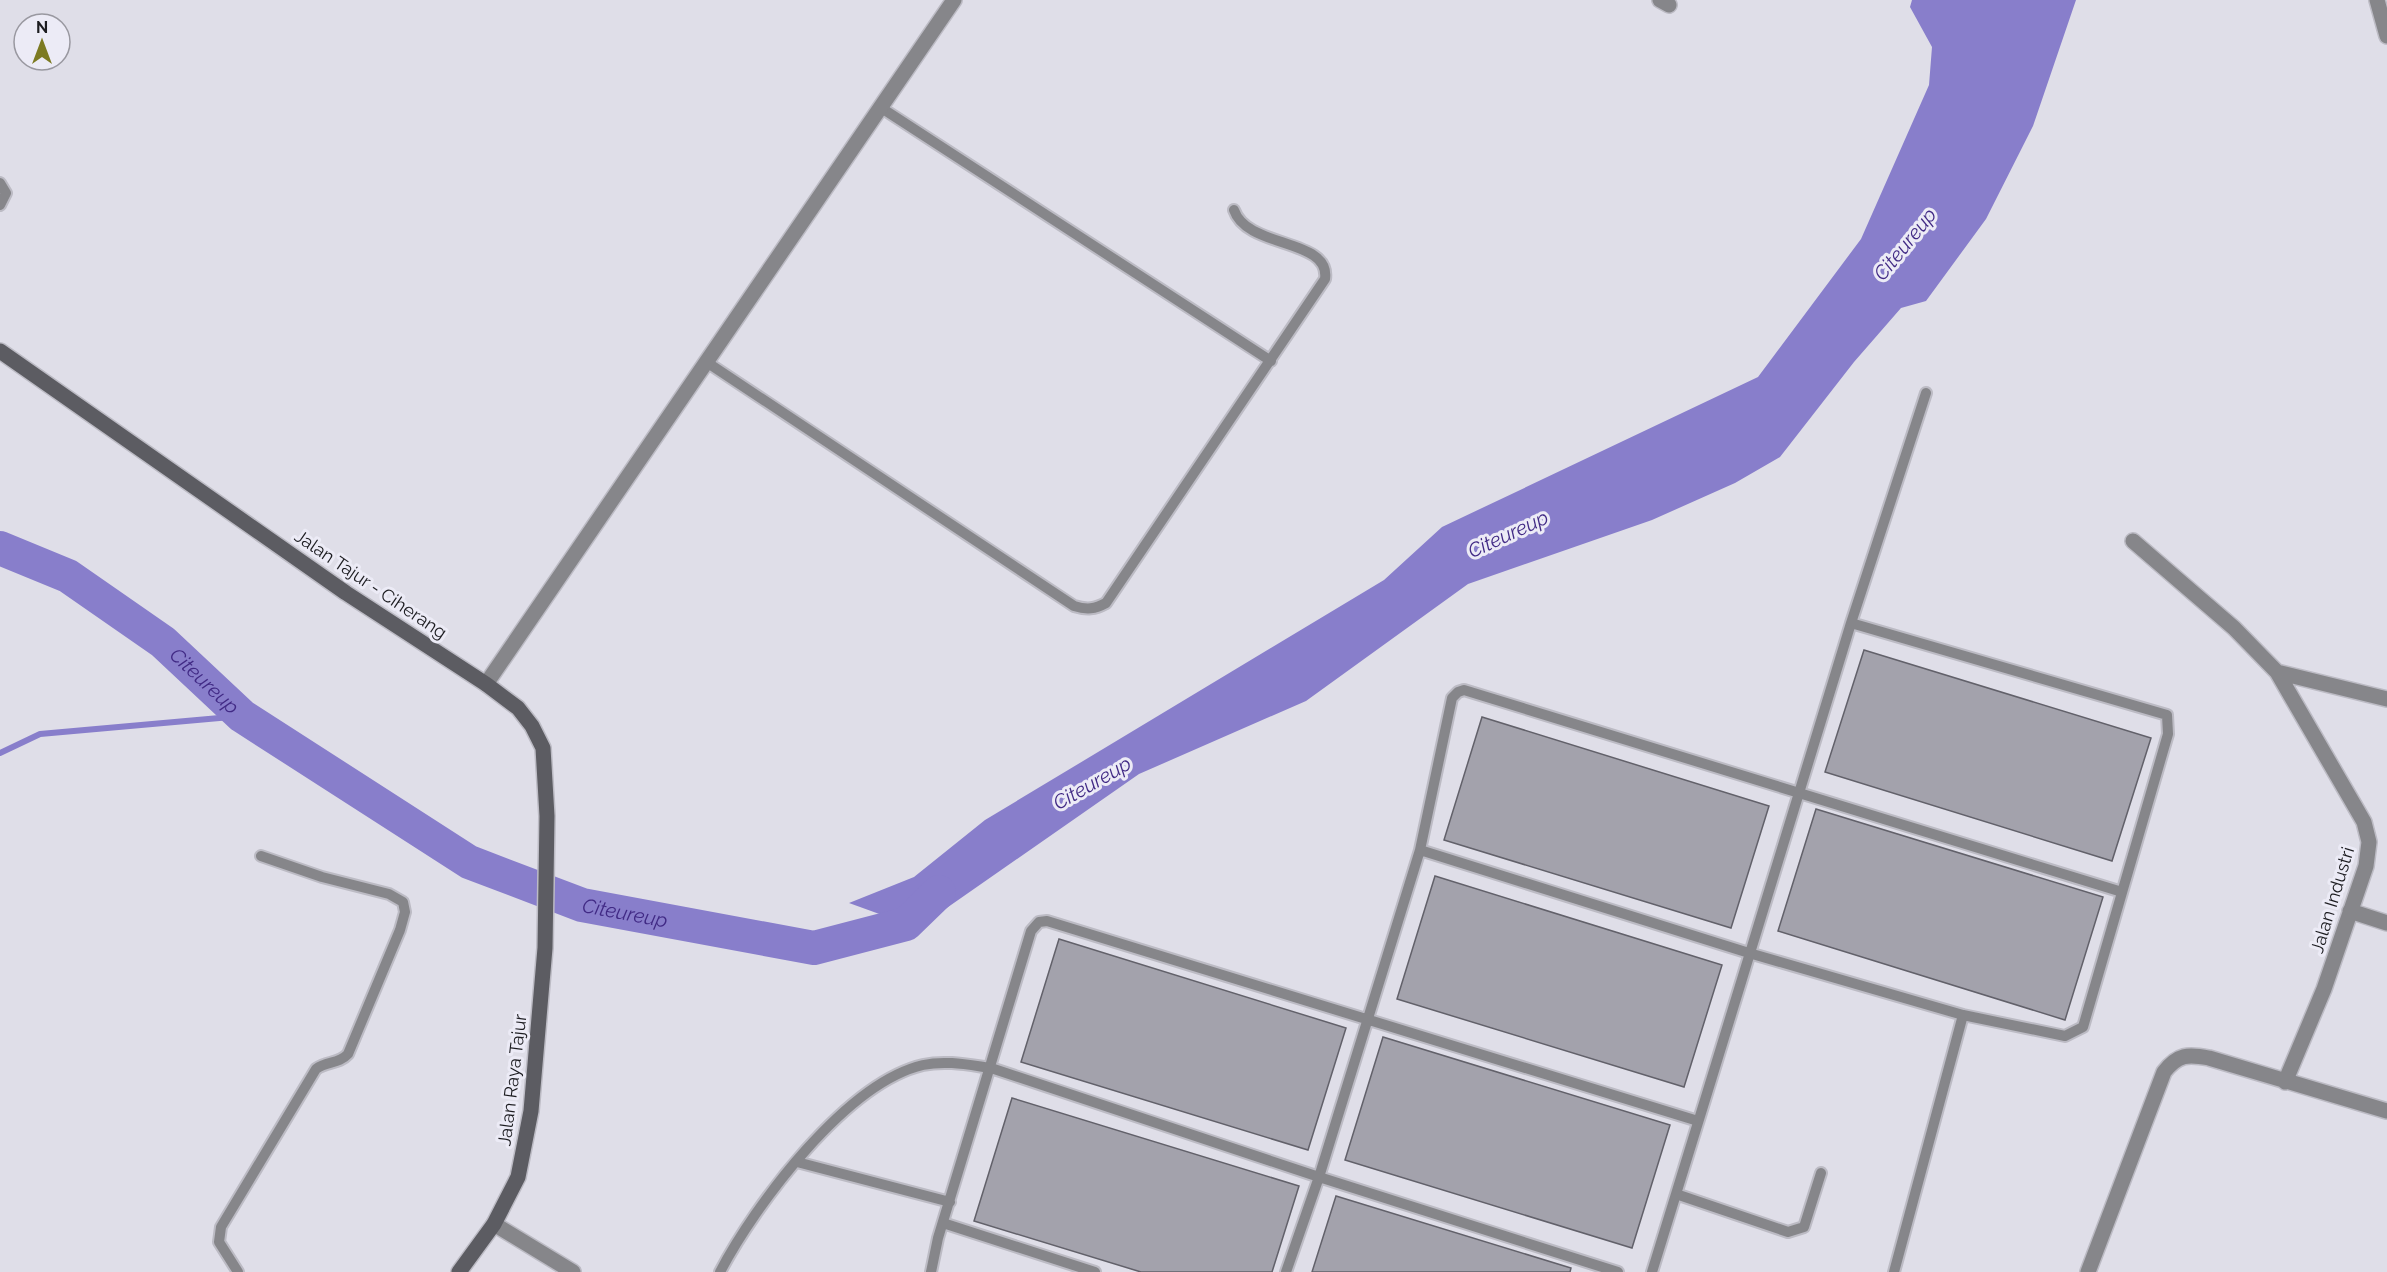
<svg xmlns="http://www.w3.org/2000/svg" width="2387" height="1272" viewBox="0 0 2387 1272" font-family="Raleway,sans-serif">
<rect width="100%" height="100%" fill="#dfdee8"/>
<!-- water -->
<path fill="#887ecb" d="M 1912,0 L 2076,0 L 2033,126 L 1986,219 L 1926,301 L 1901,308 L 1854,362 L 1780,457 L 1735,483 L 1652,520 L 1468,584 L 1306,701 L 1139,774 L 918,928 L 849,903 L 914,877 L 985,820 L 1384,580 L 1442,527 L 1758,377 L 1861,239 L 1929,85 L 1932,47 L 1910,7 Z"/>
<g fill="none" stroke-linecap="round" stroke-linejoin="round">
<!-- stream -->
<path stroke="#887ecb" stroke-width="6" d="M 0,753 L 40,734 L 242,716"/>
<!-- river -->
<path stroke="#887ecb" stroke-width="34" id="s1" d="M 0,548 L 68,576 L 163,642 L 242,716 L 469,862 L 582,905 L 814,948 L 906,924 L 939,892"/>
</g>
<!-- building -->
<path fill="#a3a2ac" stroke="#62616a" stroke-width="1.5" d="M 1864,650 L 2151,738 L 2112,861 L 1825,772 Z
M 1482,717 L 1769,806 L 1731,928 L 1444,840 Z
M 1816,809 L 2103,897 L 2065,1020 L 1778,931 Z
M 1435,876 L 1722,965 L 1684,1087 L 1397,999 Z
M 1059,939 L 1346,1028 L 1308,1150 L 1021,1062 Z
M 1383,1037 L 1670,1125 L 1632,1248 L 1345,1160 Z
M 1012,1098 L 1299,1186 L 1272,1272 L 1141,1272 L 974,1221 Z
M 1336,1196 L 1571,1268 L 1570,1272 L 1312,1272 Z"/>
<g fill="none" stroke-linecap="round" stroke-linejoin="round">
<defs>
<path id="service" d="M 880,107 L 1271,361
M 0,183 L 6,193 L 0,205
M 708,363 L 1074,606 C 1087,610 1095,609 1106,603 L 1325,279 C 1331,238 1247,249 1234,210
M 1851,623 L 1926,393
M 1420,850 L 1452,698 L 1458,692 L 1464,690 L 2122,892
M 797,1162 L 950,1202
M 1676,1194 L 1788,1232 L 1804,1227 L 1821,1173
M 943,1223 L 1095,1272
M 238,1272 L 219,1242 L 221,1227 L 316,1069 C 327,1061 339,1064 348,1054 L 400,930 L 405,912 L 403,902 L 389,894 L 322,877 L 261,856
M 720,1272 C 755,1205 846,1083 923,1065 C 946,1060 969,1065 991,1068 L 1319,1177 L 1618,1272
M 931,1272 L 938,1238 L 1031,931 L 1039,922 L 1047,921 L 1698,1121
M 1286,1272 L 1319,1177 L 1420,850 L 1749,953 L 1963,1015 L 2065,1036 L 2083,1027 L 2168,734 L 2167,715 L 1851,623 C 1784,840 1719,1056 1652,1272
M 1894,1272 L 1963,1015"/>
<path id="minor" d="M 1660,0 L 1669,5
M 2377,0 L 2387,36
M 2133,541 L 2234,628 L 2277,672 L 2364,822 L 2369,842 L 2366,866 L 2324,989 L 2285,1082
M 2277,672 L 2387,699
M 486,684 L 954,0
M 2350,911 L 2387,923
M 494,1224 L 573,1272
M 2088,1272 L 2164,1072 C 2178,1054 2188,1054 2209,1058 L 2387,1111"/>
<path id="secondary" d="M 0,351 L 346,593 L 486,684 L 518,708 L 532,726 L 543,748 L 547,816 L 545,948 L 531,1111 L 518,1177 L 494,1224 L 459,1272"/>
</defs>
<!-- service casing -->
<use href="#service" stroke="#bcbbc4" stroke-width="14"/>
<!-- minor casing -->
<use href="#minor" stroke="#bcbbc4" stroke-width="18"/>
<!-- secondary casing -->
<use href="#secondary" stroke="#bcbbc4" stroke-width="18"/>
<!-- service -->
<use href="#service" stroke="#86868a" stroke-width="10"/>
<!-- minor -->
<use href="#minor" stroke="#86868a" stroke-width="15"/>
<!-- secondary -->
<use href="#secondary" stroke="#5c5c62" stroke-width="15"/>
</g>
<g text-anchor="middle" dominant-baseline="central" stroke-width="6" stroke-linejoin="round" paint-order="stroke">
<!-- street labels -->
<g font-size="18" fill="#1c1c20" stroke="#ecebf6">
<text transform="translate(371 584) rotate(34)">Jalan Tajur - Ciherang</text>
<text transform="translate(2332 900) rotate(-73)">Jalan Industri</text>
<text transform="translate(512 1080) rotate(-83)">Jalan Raya Tajur</text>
</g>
<!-- water labels -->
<g font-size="20" font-style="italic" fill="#412a85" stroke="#ecebf6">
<text transform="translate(1905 244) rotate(-51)">Citeureup</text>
<text transform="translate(1508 534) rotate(-25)">Citeureup</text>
<text stroke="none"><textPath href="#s1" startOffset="246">Citeureup</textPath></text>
<text transform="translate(1092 783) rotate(-30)">Citeureup</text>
<text stroke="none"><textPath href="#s1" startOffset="732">Citeureup</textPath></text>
</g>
</g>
<!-- north arrow -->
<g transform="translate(42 42)"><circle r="28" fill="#ecebf6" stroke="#9998a0" stroke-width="1.5"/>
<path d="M0-4.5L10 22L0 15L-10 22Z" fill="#7c7a22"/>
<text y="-9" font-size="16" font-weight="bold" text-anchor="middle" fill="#1c1c20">N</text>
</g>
</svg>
